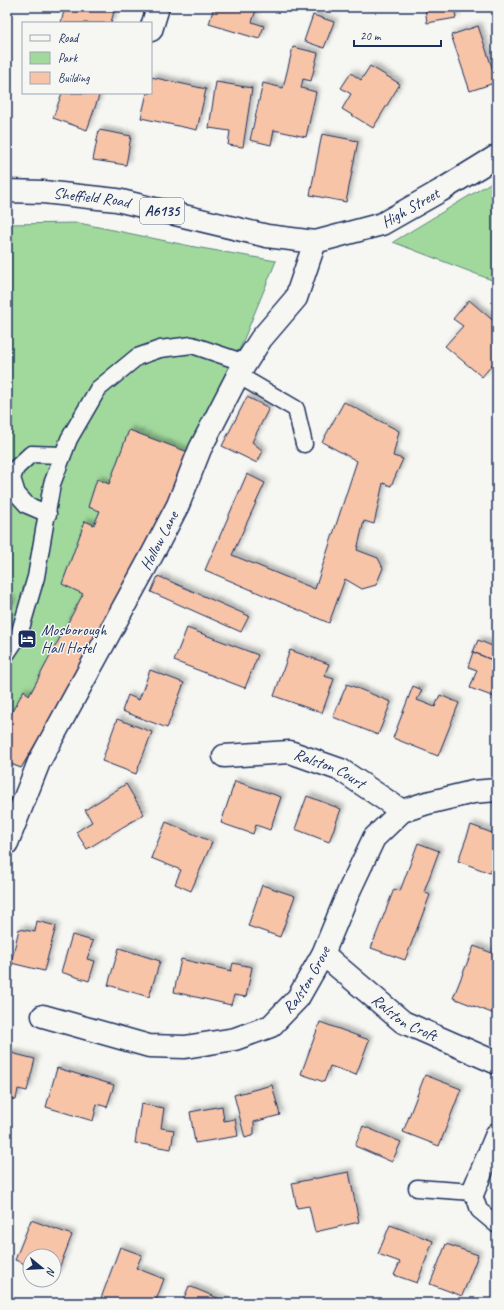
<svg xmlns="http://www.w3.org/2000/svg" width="504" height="1310" viewBox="0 0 504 1310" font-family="Caveat,sans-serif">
<defs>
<filter id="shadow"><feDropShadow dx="3.5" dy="-3.5" stdDeviation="2" flood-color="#0004"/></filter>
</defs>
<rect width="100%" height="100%" fill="#f6f6f2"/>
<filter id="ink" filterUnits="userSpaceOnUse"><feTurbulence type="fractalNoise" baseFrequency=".025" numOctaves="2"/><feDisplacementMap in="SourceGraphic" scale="8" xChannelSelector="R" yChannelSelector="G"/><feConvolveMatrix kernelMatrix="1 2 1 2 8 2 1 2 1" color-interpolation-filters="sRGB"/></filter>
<g filter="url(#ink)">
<!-- green -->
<path fill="#a1d99d" stroke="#5e847e" d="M 497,179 L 497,282 L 393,242 Z
M 79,223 L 195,247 L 276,261 L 241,346 L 121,601 L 21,768 L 11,764 L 7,773 L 7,233 L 8,224 Z"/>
<!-- building -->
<path fill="#f7c4a8" stroke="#1b2f5e" filter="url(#shadow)" d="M 65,7 L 100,7 L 114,11 L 111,23 L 61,23 Z
M 214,7 L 257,7 L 252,22 L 264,26 L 259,39 L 209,24 Z
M 425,7 L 454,7 L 456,18 L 427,23 Z
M 313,15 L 334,22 L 324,48 L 304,41 Z
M 478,26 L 497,82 L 470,91 L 451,35 Z
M 293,47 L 318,53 L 311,81 L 303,79 L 301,88 L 316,92 L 306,137 L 274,130 L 271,145 L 250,140 L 263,83 L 283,88 Z
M 370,66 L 400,84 L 373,128 L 342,109 L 351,94 L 341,88 L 351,73 L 361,80 Z
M 151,77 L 206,89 L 197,130 L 141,118 L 147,93 L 151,93 Z
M 216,82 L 252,88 L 243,147 L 228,145 L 230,131 L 209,128 Z
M 62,93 L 100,93 L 87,130 L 53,118 Z
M 99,130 L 131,136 L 126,165 L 93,160 Z
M 322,134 L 358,141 L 346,202 L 310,195 Z
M 469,300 L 497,324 L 497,359 L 482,377 L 445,346 L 463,326 L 453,319 Z
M 247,397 L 269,408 L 252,442 L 263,451 L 257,463 L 222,446 Z
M 344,402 L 399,431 L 393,456 L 403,459 L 391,486 L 383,483 L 374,524 L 364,521 L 357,550 L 378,558 L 383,568 L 376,585 L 362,589 L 345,579 L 329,623 L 205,570 L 247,474 L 265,483 L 232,555 L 315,589 L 357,461 L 322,442 Z
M 129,430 L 188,452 L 165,508 L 121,601 L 21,768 L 11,764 L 7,773 L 7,718 L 8,719 L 24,690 L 29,696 L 83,594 L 62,584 L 85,521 L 94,525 L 100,511 L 88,507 L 97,479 L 109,484 Z
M 158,576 L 249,616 L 241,632 L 151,592 Z
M 7,598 L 13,602 L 7,612 Z
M 187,628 L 258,655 L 245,688 L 174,661 Z
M 497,633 L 497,662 L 473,652 L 478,640 L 492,646 Z
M 290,650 L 329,664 L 324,676 L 334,679 L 322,713 L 274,696 Z
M 473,652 L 497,662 L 497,698 L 470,688 L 477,670 L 468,667 Z
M 150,670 L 184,683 L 167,728 L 122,711 L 128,695 L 139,700 Z
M 347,684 L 391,702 L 378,735 L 333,717 Z
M 413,686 L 422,690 L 417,700 L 435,707 L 440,695 L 459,703 L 438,756 L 393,738 Z
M 117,719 L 152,732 L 136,774 L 102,761 Z
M 235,781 L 281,797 L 270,830 L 256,825 L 253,834 L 221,823 Z
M 126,784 L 144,814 L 87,849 L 76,832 L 92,822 L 85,810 Z
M 307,796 L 341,809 L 329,842 L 295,829 Z
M 166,822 L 212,842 L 191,891 L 175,884 L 181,870 L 151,858 Z
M 471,825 L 497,835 L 497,854 L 490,873 L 458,861 Z
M 418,843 L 439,851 L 424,892 L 430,895 L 405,960 L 371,948 L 394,889 L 400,891 Z
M 262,885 L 295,896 L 280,937 L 248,926 Z
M 37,921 L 56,926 L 44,971 L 11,963 L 19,929 L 35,932 Z
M 72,935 L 93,941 L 87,959 L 95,961 L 89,981 L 61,972 Z
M 474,946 L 497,955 L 497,1015 L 453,998 Z
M 119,948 L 160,961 L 149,997 L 108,985 Z
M 181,959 L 231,971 L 233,963 L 252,967 L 246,997 L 234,995 L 231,1005 L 174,992 Z
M 320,1022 L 369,1040 L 356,1075 L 330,1066 L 324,1082 L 301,1074 Z
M 7,1052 L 35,1059 L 27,1091 L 18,1089 L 16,1100 L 7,1098 Z
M 57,1068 L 114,1085 L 107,1107 L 97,1104 L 93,1121 L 46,1107 Z
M 425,1075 L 461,1089 L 439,1146 L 403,1132 Z
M 272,1085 L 280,1115 L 254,1122 L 254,1135 L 245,1138 L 234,1095 Z
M 141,1104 L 164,1108 L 161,1128 L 174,1130 L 171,1149 L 135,1143 Z
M 222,1106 L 224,1121 L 235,1119 L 238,1136 L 195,1143 L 190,1112 Z
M 363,1126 L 401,1142 L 392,1162 L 355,1146 Z
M 349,1172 L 359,1222 L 315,1232 L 309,1206 L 297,1208 L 292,1183 Z
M 31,1220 L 72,1235 L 56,1276 L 54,1275 L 54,1256 L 30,1256 L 30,1266 L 15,1260 Z
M 390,1225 L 433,1241 L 417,1283 L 394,1275 L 400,1262 L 378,1254 Z
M 446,1244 L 478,1255 L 462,1296 L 430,1284 Z
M 120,1247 L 142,1255 L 136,1268 L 164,1279 L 155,1303 L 105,1303 L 100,1301 Z
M 189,1286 L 225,1301 L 224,1303 L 182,1303 Z"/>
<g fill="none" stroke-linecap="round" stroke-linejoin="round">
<defs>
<path id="service" d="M 238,375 L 296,409 L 304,444
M 48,514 L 27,505 L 17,494 L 12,478 L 16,468 L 31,454 L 63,455
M 7,653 L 19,635 L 36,577 L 52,484 L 69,439 L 98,389 L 137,357 L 160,349 L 192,345 L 245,363
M 417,1188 L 473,1192 L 479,1210 L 497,1225"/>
<g id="minor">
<path d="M 151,30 L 158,7"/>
<path id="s1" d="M 224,756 L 290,752 L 341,770 L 402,811"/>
<path id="s2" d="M 7,843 L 39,762 L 152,555 L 178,505 L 200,449 L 238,375 L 261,339 L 296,298 L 315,242"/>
<path id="s3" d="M 323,954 L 403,1022 L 497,1063"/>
<path id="s4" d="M 43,1016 L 149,1046 L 185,1047 L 235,1039 L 271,1026 L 298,998 L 323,954 L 349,891 L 374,838 L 402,811 L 427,803 L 473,792 L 497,790"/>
<path d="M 473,1192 L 497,1134"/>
</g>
<g id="primary">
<path id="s5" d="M 7,191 L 43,192 L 117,200 L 267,236 L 315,242 L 382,224 L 440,191 L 497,156"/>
</g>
</defs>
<!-- service casing -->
<use href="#service" stroke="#1b2f5e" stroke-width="19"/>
<!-- minor casing -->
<use href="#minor" stroke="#1b2f5e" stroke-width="25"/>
<!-- primary casing -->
<use href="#primary" stroke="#1b2f5e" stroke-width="25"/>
<!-- service -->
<use href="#service" stroke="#f6f6f2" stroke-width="16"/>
<!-- minor -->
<use href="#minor" stroke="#f6f6f2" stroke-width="22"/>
<!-- primary -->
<use href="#primary" stroke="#f6f6f2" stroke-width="22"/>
</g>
</g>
<!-- icons -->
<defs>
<symbol id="hotel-square" viewBox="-11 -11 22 22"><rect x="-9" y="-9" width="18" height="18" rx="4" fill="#1b2f5e" stroke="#f6f6f2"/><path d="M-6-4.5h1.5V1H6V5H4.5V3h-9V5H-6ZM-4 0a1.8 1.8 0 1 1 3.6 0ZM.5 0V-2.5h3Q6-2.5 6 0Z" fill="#fff"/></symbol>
</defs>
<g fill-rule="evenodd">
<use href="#hotel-square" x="16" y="628" width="22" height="22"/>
</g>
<g text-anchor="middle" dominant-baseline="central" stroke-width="3" stroke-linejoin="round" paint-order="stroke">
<!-- shield labels -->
<rect fill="#f6f6f2" stroke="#5d6b8a" stroke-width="1" x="140" y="198" width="44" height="26" rx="3"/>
<g font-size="15" font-weight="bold" fill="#1b2f5e">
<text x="162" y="211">A6135</text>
</g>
<!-- street labels -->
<g font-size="16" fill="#1b2f5e" stroke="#f6f6f2">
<text stroke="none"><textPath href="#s5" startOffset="85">Sheffield Road</textPath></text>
<text stroke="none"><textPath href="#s5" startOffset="415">High Street</textPath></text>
<text stroke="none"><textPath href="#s2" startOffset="339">Hollow Lane</textPath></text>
<text stroke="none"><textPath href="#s1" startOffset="109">Ralston Court</textPath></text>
<text stroke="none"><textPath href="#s4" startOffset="294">Ralston Grove</textPath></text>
<text stroke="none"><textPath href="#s3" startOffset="104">Ralston Croft</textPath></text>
</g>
<!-- poi labels -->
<g font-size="16" fill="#1b2f5e" stroke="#f6f6f2" text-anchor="start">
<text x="41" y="630">Mosborough<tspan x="41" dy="18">Hall Hotel</tspan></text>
</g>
</g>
<!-- margin -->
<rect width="504" height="1310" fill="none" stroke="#f6f6f2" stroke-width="24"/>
<rect x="12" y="12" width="480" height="1286" fill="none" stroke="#1b2f5e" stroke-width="1.5" filter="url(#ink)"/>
<!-- legend -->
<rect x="22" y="22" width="130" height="72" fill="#f6f6f2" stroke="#9ea6b7"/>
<rect x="30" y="35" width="20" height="6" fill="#f6f6f2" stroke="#9ea6b7"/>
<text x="58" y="42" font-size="12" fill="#1b2f5e">Road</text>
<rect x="30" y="52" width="20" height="12" fill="#a1d99d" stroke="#9ea6b7"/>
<text x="58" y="62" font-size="12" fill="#1b2f5e">Park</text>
<rect x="30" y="72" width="20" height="12" fill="#f7c4a8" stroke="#9ea6b7"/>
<text x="58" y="82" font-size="12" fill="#1b2f5e">Building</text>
<!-- north arrow -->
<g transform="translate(42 1268) rotate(108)"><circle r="19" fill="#f6f6f2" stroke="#9ea6b7"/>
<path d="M0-3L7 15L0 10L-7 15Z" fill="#1b2f5e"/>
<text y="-6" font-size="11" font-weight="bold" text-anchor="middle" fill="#1b2f5e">N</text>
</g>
<!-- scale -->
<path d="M354 40v6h87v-6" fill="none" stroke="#1b2f5e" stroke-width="2"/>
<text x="360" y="40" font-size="12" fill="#1b2f5e" stroke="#f6f6f2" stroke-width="3" paint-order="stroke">20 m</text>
</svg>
